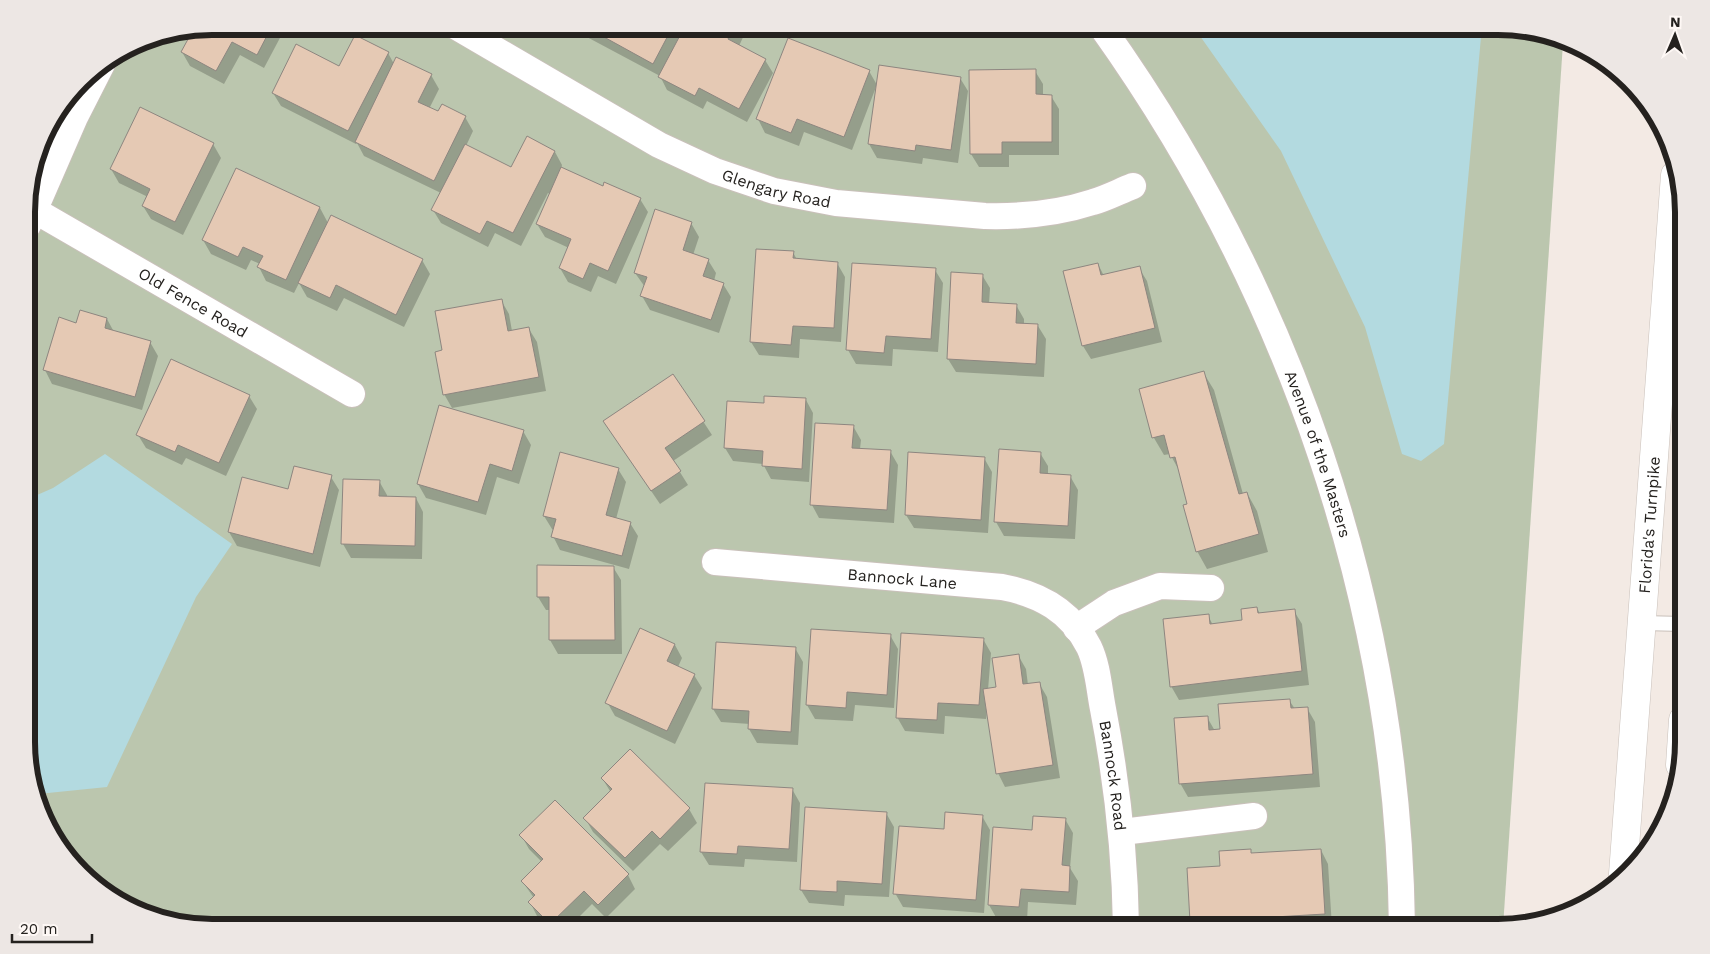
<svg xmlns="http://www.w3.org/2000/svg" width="1710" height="954" viewBox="0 0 1710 954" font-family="'Work Sans',sans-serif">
<rect width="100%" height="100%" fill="#f3eae4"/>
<!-- green -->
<path fill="#bbc6ae" d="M 212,26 L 1498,26 L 1563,43 L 1503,927 L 212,928 L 119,903 L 57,845 L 28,766 L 28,188 L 46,129 L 89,72 L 141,40 Z"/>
<!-- water -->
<path fill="#b3dae0" d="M 1193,26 L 1482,26 L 1444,444 L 1421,461 L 1402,454 L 1365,327 L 1281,151 Z
M 105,454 L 232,544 L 196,597 L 107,787 L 38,794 L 28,766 L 28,499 L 53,488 Z"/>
<!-- shadow -->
<path fill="#0003" d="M 212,26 L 276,26 L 281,36 L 264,68 L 240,55 L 224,84 L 190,66 L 182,52 L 194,30 Z
M 561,26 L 573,26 L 570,31 Z
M 580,26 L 742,26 L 745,33 L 739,46 L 765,60 L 773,73 L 747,122 L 707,101 L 703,109 L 667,90 L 660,76 L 585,36 Z
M 388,53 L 394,64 L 431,75 L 439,89 L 429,109 L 439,113 L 465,117 L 473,131 L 466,146 L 511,169 L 555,152 L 562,165 L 561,169 L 603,187 L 640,199 L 648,212 L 616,284 L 598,276 L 591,292 L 568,282 L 560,268 L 569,248 L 545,237 L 537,224 L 550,194 L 548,193 L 521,246 L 495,233 L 488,247 L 441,223 L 433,210 L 441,193 L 364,156 L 357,143 L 356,144 L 281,106 L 273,93 L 339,67 Z
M 869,71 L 877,85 L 960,78 L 968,91 L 958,163 L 923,158 L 922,164 L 877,158 L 869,144 L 876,87 L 852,150 L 804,132 L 799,146 L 765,133 L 758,119 Z
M 1035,71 L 1043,84 L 1043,96 L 1051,96 L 1059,109 L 1059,155 L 1009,155 L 1009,167 L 979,167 L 971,154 Z
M 213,144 L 221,158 L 183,235 L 151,219 L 143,206 L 148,197 L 119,183 L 111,169 Z
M 320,208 L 328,223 L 332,216 L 422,260 L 430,274 L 404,327 L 344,298 L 337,311 L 307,297 L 299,283 L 294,293 L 266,281 L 259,267 L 260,264 L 251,260 L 246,270 L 211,254 L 203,240 Z
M 691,223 L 699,237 L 693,255 L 708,260 L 716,273 L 714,281 L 723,284 L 731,297 L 719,333 L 650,310 L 642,296 L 645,287 L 635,273 Z
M 793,252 L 797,260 L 837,263 L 845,277 L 841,342 L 800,339 L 799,358 L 759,355 L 751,342 Z
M 1098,264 L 1104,276 L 1139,268 L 1147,281 L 1162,342 L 1091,359 L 1083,346 Z
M 935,270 L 943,283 L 938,352 L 893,349 L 892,366 L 856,364 L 848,350 Z
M 982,275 L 990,288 L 989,304 L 1016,305 L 1024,319 L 1024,325 L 1038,326 L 1046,339 L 1044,377 L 956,372 L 948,359 Z
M 501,300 L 509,314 L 512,331 L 529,329 L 537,342 L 546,391 L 452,408 L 444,394 L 444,352 Z
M 107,319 L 114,332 L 150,342 L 158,356 L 142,410 L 52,384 L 45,370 L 77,324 Z
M 1203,372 L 1214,390 L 1243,494 L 1247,493 L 1257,511 L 1268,552 L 1207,569 L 1197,551 L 1189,504 L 1181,474 L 1170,454 L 1164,455 L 1154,438 L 1140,389 Z
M 673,375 L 712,435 L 673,461 L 688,485 L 660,504 L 613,435 Z
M 249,396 L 257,409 L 226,476 L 186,458 L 182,465 L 146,448 L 138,435 Z
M 806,400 L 813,413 L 809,482 L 771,479 L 763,464 L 733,461 L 725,448 Z
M 853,426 L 861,440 L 860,449 L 890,451 L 898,465 L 894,523 L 819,518 L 812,505 Z
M 523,431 L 531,445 L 519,484 L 497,477 L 486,515 L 426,498 L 418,484 Z
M 1040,453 L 1048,466 L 1048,475 L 1070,476 L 1078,490 L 1075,539 L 1004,536 L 996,522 Z
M 984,458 L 992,472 L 988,533 L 914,528 L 906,515 Z
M 618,469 L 626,482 L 616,519 L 630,523 L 638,536 L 629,569 L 560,550 L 553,536 L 554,530 L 552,529 L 544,516 Z
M 331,477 L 339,490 L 320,567 L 237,546 L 229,532 L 289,490 Z
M 344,480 L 379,481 L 387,495 L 387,498 L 416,498 L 423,512 L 422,559 L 351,558 L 343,544 Z
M 613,567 L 621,580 L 622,654 L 558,654 L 550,640 L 550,610 L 546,610 L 538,597 Z
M 1257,608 L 1260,614 L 1294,611 L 1302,624 L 1309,685 L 1179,700 L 1171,686 L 1208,616 L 1213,625 L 1244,622 Z
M 812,630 L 890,635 L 898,649 L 894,708 L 855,705 L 853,721 L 815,719 L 807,705 Z
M 983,639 L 991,653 L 988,690 L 997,688 L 1018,655 L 1026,669 L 1028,685 L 1039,683 L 1047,697 L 1060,778 L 1005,787 L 998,773 L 987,711 L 986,719 L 945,716 L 944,734 L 905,731 L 897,717 Z
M 675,645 L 682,658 L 678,667 L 694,675 L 702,688 L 675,744 L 615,716 L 607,702 Z
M 795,648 L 803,662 L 798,745 L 757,743 L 749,729 L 750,724 L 721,722 L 713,709 Z
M 1289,700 L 1295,709 L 1307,708 L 1315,722 L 1320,787 L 1188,797 L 1180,783 L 1207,717 L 1215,731 L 1221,730 Z
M 630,751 L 689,809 L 697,823 L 668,851 L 660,844 L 633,871 L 593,832 L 585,818 L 610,791 L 602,778 Z
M 792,789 L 800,803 L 797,862 L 745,859 L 744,867 L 709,865 L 701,852 Z
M 886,813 L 894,827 L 889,897 L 845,895 L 844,906 L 809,903 L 801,890 Z
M 982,816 L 990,830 L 984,913 L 903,907 L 895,893 L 945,830 Z
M 1065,819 L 1073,833 L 1070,868 L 1078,881 L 1076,905 L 1028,902 L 1027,921 L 997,919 L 989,905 L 1034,832 Z
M 521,835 L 628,875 L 635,889 L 606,918 L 592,904 L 568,928 L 550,928 L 537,916 L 530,902 L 534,898 L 522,881 L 542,862 L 529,849 Z
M 1321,850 L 1328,864 L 1332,927 L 1194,927 L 1191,922 L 1222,867 L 1250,851 L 1252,854 Z"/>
<!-- building -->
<path fill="#e5c9b4" stroke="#8d8680" d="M 212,26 L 272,26 L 257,55 L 232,42 L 216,71 L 181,52 L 193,30 Z
M 584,26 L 673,26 L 653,64 Z
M 685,26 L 734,26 L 728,39 L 766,59 L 739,109 L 699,88 L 695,96 L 658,77 Z
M 355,35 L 389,52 L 348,131 L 272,93 L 296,44 L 339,66 Z
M 788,38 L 870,70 L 844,137 L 797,119 L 791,133 L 756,119 Z
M 396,57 L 432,74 L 418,102 L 438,111 L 442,104 L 466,116 L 434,181 L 355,142 Z
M 879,65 L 961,77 L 951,150 L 916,145 L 915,151 L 868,144 Z
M 1036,69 L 1036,94 L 1052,95 L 1052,142 L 1002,142 L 1002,154 L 970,154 L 969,70 Z
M 140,107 L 214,143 L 175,222 L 142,206 L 150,189 L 110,169 Z
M 527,136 L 555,151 L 513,233 L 487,221 L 480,234 L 431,210 L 465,144 L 511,167 Z
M 561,167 L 603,186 L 604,182 L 641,198 L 608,271 L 590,263 L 583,279 L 559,268 L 571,239 L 536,224 Z
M 236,168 L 320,207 L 286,280 L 257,267 L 263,256 L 243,247 L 238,257 L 202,240 Z
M 655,209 L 692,222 L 683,250 L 709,259 L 703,276 L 724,283 L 711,320 L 640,296 L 647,277 L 634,273 Z
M 331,215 L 423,259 L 396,315 L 336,285 L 330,298 L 298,283 Z
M 756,249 L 794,251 L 793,258 L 838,262 L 834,328 L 793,326 L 791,345 L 750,342 Z
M 852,263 L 936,268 L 931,339 L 886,336 L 884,353 L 846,350 Z
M 1098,263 L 1101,275 L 1140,266 L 1155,328 L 1082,346 L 1063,271 Z
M 951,272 L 983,274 L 982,302 L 1017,304 L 1016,323 L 1038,324 L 1036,364 L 947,359 Z
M 502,299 L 508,331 L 529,327 L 539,377 L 443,395 L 435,352 L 442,350 L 435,311 Z
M 80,310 L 107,318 L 105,328 L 151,341 L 135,397 L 43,370 L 59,317 L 76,323 Z
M 171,359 L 250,395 L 219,463 L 178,445 L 175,452 L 136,435 Z
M 1204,371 L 1239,494 L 1247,492 L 1259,534 L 1196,552 L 1183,505 L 1187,504 L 1175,457 L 1170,458 L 1164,435 L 1152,438 L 1139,389 Z
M 673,374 L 705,421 L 665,448 L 681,471 L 651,491 L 603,421 Z
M 764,396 L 806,398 L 802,469 L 762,466 L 763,451 L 724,448 L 727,401 L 764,403 Z
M 439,405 L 524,430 L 512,471 L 490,464 L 478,502 L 417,484 Z
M 815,423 L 854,425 L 852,448 L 891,450 L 887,510 L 810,505 Z
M 999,449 L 1041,452 L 1040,473 L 1071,475 L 1068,526 L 994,522 Z
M 560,452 L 619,468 L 606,515 L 631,522 L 622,556 L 551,537 L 556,519 L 543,516 Z
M 908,452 L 985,457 L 981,520 L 905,515 Z
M 294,466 L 332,475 L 313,554 L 228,532 L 242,477 L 288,489 Z
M 343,479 L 380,480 L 379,496 L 416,497 L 415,546 L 341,544 Z
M 537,565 L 614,566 L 615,640 L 549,640 L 549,597 L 537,597 Z
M 1257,607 L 1258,613 L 1295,609 L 1302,671 L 1170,687 L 1163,619 L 1209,614 L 1210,624 L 1242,620 L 1241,609 Z
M 640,628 L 675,644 L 667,661 L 695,674 L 667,731 L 605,703 Z
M 811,629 L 891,634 L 887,695 L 847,692 L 846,708 L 806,705 Z
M 901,633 L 984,638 L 979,705 L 938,703 L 937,720 L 896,718 Z
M 716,642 L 796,647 L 791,732 L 748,729 L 749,711 L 712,709 Z
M 1019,654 L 1023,684 L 1040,682 L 1053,765 L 996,774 L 983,689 L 996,687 L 992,658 Z
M 1290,699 L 1291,708 L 1308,707 L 1313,774 L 1179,784 L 1174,718 L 1208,716 L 1209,730 L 1220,729 L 1218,704 Z
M 630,749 L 690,808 L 660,839 L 652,831 L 625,858 L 583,818 L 612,789 L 601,778 Z
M 705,783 L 793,788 L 789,849 L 738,846 L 737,854 L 700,852 Z
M 555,800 L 629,874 L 598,905 L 584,891 L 550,924 L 528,902 L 535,895 L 521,881 L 543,859 L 519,835 Z
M 805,807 L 887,812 L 882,884 L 837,881 L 837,892 L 800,890 Z
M 945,812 L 983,815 L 976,900 L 893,894 L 899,826 L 944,829 Z
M 1033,816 L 1066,818 L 1062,865 L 1070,866 L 1069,892 L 1021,889 L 1019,907 L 988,905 L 993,827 L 1032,830 Z
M 1251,849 L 1251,853 L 1321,849 L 1325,914 L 1190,922 L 1187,868 L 1220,866 L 1219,851 Z"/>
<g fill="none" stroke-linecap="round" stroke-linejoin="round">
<defs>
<path id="lane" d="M 1642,623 L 1683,624"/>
<g id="street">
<path id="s1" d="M 455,26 L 659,145 L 715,171 L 774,191 L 836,203 L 985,216 C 1022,217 1059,213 1093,202 C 1107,198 1120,191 1133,186"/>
<path id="s2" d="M 1101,26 C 1289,289 1398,604 1402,927"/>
<path id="s3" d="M 34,210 L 352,394"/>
<path d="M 28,225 L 75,117 L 102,64"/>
<path id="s4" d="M 715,562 L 1002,587 C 1040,594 1071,611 1089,647 C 1098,666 1099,689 1103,709 C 1117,782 1125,854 1126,927"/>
<path d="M 1076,628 L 1114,603 L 1160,586 L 1211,588"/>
<path d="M 1122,832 L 1254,816"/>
</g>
<g id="highway">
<path d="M 1680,765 L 1683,720"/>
<path id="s5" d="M 1623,874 L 1675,175"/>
</g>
</defs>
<!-- lane casing -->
<use href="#lane" stroke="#c9c0ba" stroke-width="16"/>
<!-- street casing -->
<use href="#street" stroke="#c9c0ba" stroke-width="28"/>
<!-- highway casing -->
<use href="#highway" stroke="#c9c0ba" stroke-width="29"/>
<!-- lane -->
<use href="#lane" stroke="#fff" stroke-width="14"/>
<!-- street -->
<use href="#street" stroke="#fff" stroke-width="26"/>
<!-- highway -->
<use href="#highway" stroke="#fff" stroke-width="28"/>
</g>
<g text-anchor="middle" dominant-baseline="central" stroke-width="4" stroke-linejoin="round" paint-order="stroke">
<!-- street labels -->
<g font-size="16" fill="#25221f" stroke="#fef8f5">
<text stroke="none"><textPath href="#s1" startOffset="362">Glengary Road</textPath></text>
<text stroke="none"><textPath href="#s3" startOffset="184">Old Fence Road</textPath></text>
<text stroke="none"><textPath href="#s2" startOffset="482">Avenue of the Masters</textPath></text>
<text stroke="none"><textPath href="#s5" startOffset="350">Florida's Turnpike</textPath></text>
<text stroke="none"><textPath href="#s4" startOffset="188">Bannock Lane</textPath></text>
<text stroke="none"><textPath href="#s4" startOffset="529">Bannock Road</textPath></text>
</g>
</g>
<!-- crop -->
<path d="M0 0H1710V954H0ZM212 35H1498A177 177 0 0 1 1675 212V742A177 177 0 0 1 1498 919H212A177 177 0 0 1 35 742V212A177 177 0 0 1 212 35Z" fill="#ede7e4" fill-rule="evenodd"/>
<path fill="none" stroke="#25221f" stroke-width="6" d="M212 35H1498A177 177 0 0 1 1675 212V742A177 177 0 0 1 1498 919H212A177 177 0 0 1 35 742V212A177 177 0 0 1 212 35Z"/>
<!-- north arrow -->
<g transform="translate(1675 35) rotate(2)" stroke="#fef8f5" stroke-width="4" paint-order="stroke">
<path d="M0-4L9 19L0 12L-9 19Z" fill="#25221f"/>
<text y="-8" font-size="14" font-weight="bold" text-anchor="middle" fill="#25221f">N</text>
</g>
<!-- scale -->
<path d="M12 934v8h80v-8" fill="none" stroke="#25221f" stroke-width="2.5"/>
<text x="20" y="934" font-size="15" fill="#25221f" stroke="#fef8f5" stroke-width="4" paint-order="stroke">20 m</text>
</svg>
